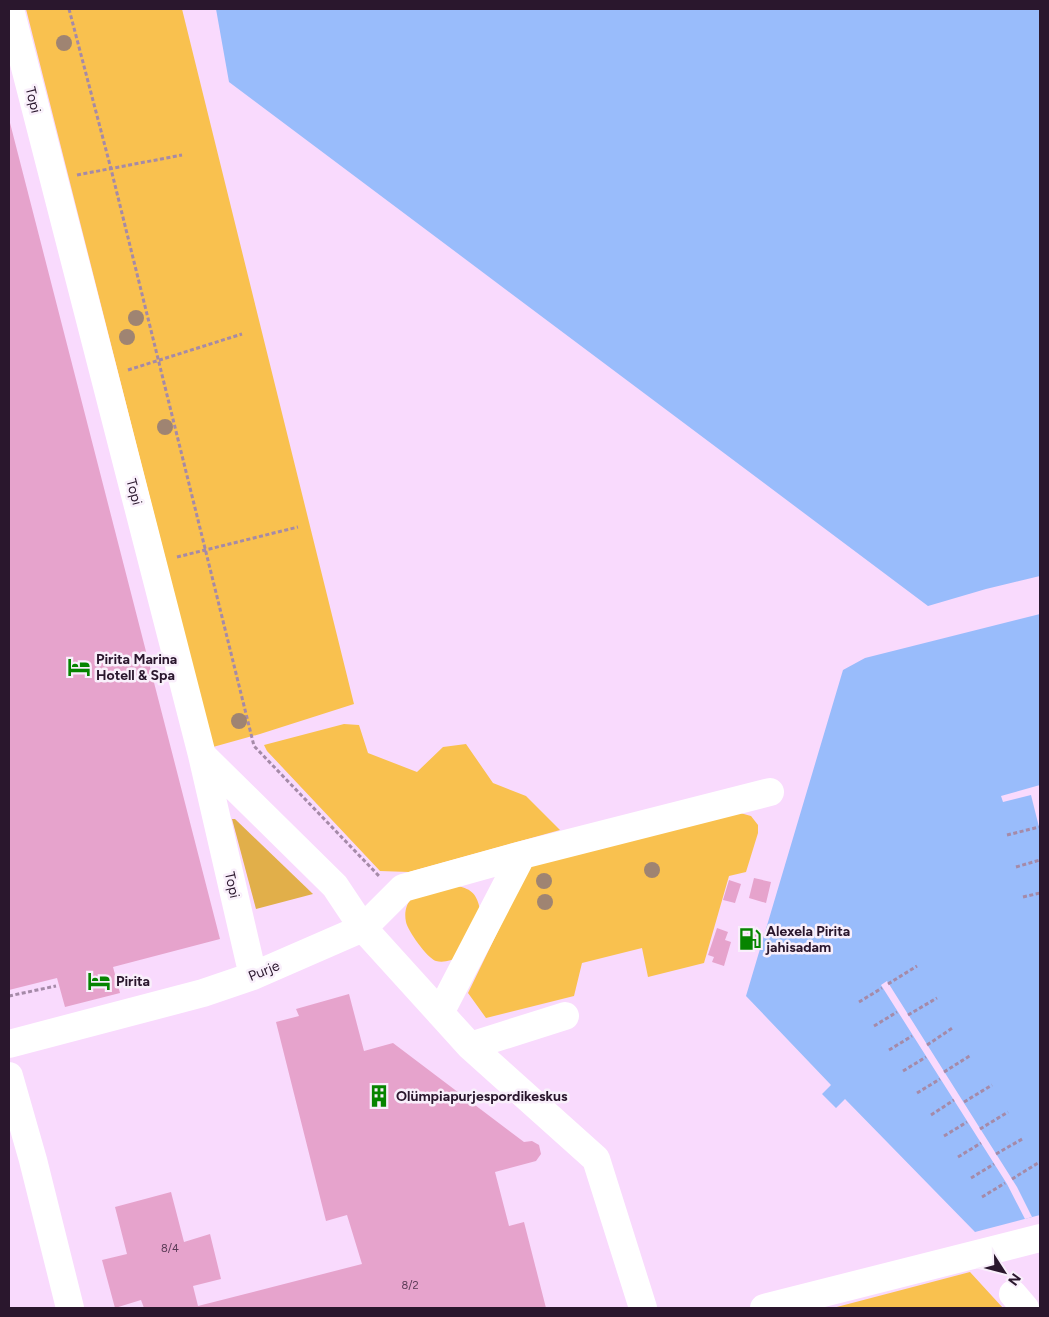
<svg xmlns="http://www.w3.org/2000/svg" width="1049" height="1317" viewBox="0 0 1049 1317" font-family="Figtree,sans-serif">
<rect width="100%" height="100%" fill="#f9dafd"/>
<!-- green -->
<path fill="#f9c14f" d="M 26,9 L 182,9 L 354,704 L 260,734 L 213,747 Z
M 344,724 L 359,725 L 368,753 L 417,772 L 443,747 L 466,744 L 493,783 L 526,796 L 560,830 L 409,872 L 380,871 L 267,751 L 264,745 Z
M 733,811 L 751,816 L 758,825 L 758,833 L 746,872 L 729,876 L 704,963 L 648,977 L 642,948 L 582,963 L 574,996 L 486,1018 L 468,993 L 530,865 Z
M 454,885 C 471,889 476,892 480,909 L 459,957 C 452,960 444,963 436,961 C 427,958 408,931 406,922 C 404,913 406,903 413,897 C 418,893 446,888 454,885 Z
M 970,1272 L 1003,1308 L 833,1308 Z"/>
<!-- forest -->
<path fill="#e1af4a" d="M 232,819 L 235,819 L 313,894 L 256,909 Z"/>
<!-- water -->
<path fill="#99bcfb" d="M 216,9 L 1040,9 L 1040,576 L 986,589 L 928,606 L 229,82 Z
M 1040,614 L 1040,785 L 1001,796 L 1003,802 L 1031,795 L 1040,831 L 1040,1215 L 975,1232 L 845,1099 L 836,1108 L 822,1094 L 831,1085 L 746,996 L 843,670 L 865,658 Z"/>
<!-- pier -->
<path fill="#f9dafd" d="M 887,981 L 1017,1187 L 1032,1217 L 1025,1219 L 1007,1184 L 881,985 Z"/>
<!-- building -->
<path fill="#e6a3cc" d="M 9,119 L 220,939 L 113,967 L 120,993 L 65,1007 L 57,978 L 9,990 Z
M 754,878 L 771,882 L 766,903 L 749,898 Z
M 729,880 L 741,884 L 735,903 L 723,900 Z
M 750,926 L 759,930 L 751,951 L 742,949 Z
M 717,928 L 728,932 L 725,940 L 731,942 L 724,966 L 712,962 L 714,957 L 708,955 Z
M 349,994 L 364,1051 L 393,1043 L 524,1142 L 532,1141 L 539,1145 L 541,1154 L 536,1161 L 495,1172 L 509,1226 L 524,1222 L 546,1308 L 144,1308 L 141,1300 L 115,1308 L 102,1260 L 127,1254 L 115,1207 L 171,1192 L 184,1242 L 210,1234 L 221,1279 L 193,1286 L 198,1306 L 362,1264 L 347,1215 L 326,1221 L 276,1022 L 299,1016 L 296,1009 Z"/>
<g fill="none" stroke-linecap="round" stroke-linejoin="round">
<!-- path -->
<path stroke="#a58aa8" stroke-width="3" stroke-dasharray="4 2.5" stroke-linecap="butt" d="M 69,9 L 111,169 L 254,746 L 379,876
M 77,175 L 182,155
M 128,370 L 242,334
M 177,557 L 298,527
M 1007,835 L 1039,827
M 1016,867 L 1040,860
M 1023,897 L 1040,893
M 888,984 L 917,966
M 9,996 L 56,986
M 859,1002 L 882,988
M 908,1015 L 937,998
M 874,1026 L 897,1012
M 927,1045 L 954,1027
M 889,1050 L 912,1036
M 903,1071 L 926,1057
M 944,1072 L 971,1055
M 917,1093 L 940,1079
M 964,1102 L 992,1085
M 931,1115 L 954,1100
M 980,1129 L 1008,1112
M 944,1136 L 967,1122
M 996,1154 L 1024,1138
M 958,1157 L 981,1143
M 971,1178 L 994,1164
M 1012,1179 L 1038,1163
M 982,1197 L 1005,1183"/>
<!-- minor -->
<path stroke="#fff" stroke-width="28" d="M 10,9 L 202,755 L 253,976
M 202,755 L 335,886 L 363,928 L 470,1046 L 596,1159 L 643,1308
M 440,1013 L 522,855
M 9,1044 L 203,993 L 253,976 L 363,928 L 403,888 L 522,855 L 770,792
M 470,1046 L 565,1016
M 9,1076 L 33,1160 L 70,1308
M 1013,1294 L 1025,1308
M 764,1308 L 1040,1238"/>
</g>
<!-- trees -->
<g fill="#9f8472">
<circle cx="64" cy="43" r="8"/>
<circle cx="136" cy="318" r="8"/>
<circle cx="127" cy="337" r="8"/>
<circle cx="165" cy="427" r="8"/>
<circle cx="239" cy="721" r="8"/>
<circle cx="652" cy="870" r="8"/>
<circle cx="544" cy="881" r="8"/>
<circle cx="545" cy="902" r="8"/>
</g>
<!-- icons -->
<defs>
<symbol id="hotel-bare" viewBox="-9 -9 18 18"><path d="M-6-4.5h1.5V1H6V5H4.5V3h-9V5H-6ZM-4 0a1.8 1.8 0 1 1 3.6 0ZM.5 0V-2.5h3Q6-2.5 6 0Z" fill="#068400" stroke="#f9effb" stroke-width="2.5" paint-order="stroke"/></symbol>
<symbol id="fuel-bare" viewBox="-9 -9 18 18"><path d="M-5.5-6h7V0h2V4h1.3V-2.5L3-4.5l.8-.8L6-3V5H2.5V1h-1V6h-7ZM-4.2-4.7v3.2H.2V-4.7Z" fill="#068400" stroke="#f9effb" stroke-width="2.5" paint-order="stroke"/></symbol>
<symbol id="building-bare" viewBox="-9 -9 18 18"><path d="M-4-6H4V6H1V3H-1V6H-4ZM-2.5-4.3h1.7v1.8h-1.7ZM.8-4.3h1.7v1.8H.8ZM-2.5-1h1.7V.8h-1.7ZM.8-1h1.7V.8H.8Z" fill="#068400" stroke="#f9effb" stroke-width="2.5" paint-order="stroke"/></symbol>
</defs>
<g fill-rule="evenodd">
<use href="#hotel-bare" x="63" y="651" width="32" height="32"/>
<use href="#fuel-bare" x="734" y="923" width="32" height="32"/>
<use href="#hotel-bare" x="83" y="965" width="32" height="32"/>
<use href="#building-bare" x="363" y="1080" width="32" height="32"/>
</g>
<g text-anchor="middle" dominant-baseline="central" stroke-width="5" stroke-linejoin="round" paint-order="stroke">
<!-- number labels -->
<g font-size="11" fill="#593a55">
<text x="170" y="1248">8/4</text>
<text x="410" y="1285">8/2</text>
</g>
<!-- street labels -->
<g font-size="14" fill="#2a172d" stroke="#f9effb">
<text transform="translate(33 100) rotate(76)">Topi</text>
<text transform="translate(134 492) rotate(75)">Topi</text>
<text transform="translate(232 885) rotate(77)">Topi</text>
<text transform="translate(264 971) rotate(-22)">Purje</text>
</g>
<!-- poi labels -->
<g font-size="14" font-weight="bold" fill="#2a172d" stroke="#f9effb" text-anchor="start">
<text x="96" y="659">Pirita Marina<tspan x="96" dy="16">Hotell &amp; Spa</tspan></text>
<text x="766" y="931">Alexela Pirita<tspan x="766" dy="16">jahisadam</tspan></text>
<text x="116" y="981">Pirita</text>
<text x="396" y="1096">Olümpiapurjespordikeskus</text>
</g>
</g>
<!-- border -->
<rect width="1049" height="1317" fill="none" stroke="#2a172d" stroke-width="20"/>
<!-- north arrow -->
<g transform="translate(1004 1272) rotate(126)" stroke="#f9effb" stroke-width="4" paint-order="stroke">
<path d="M0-4L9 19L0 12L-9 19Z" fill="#2a172d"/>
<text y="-8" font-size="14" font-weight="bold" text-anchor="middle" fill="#2a172d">N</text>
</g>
</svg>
